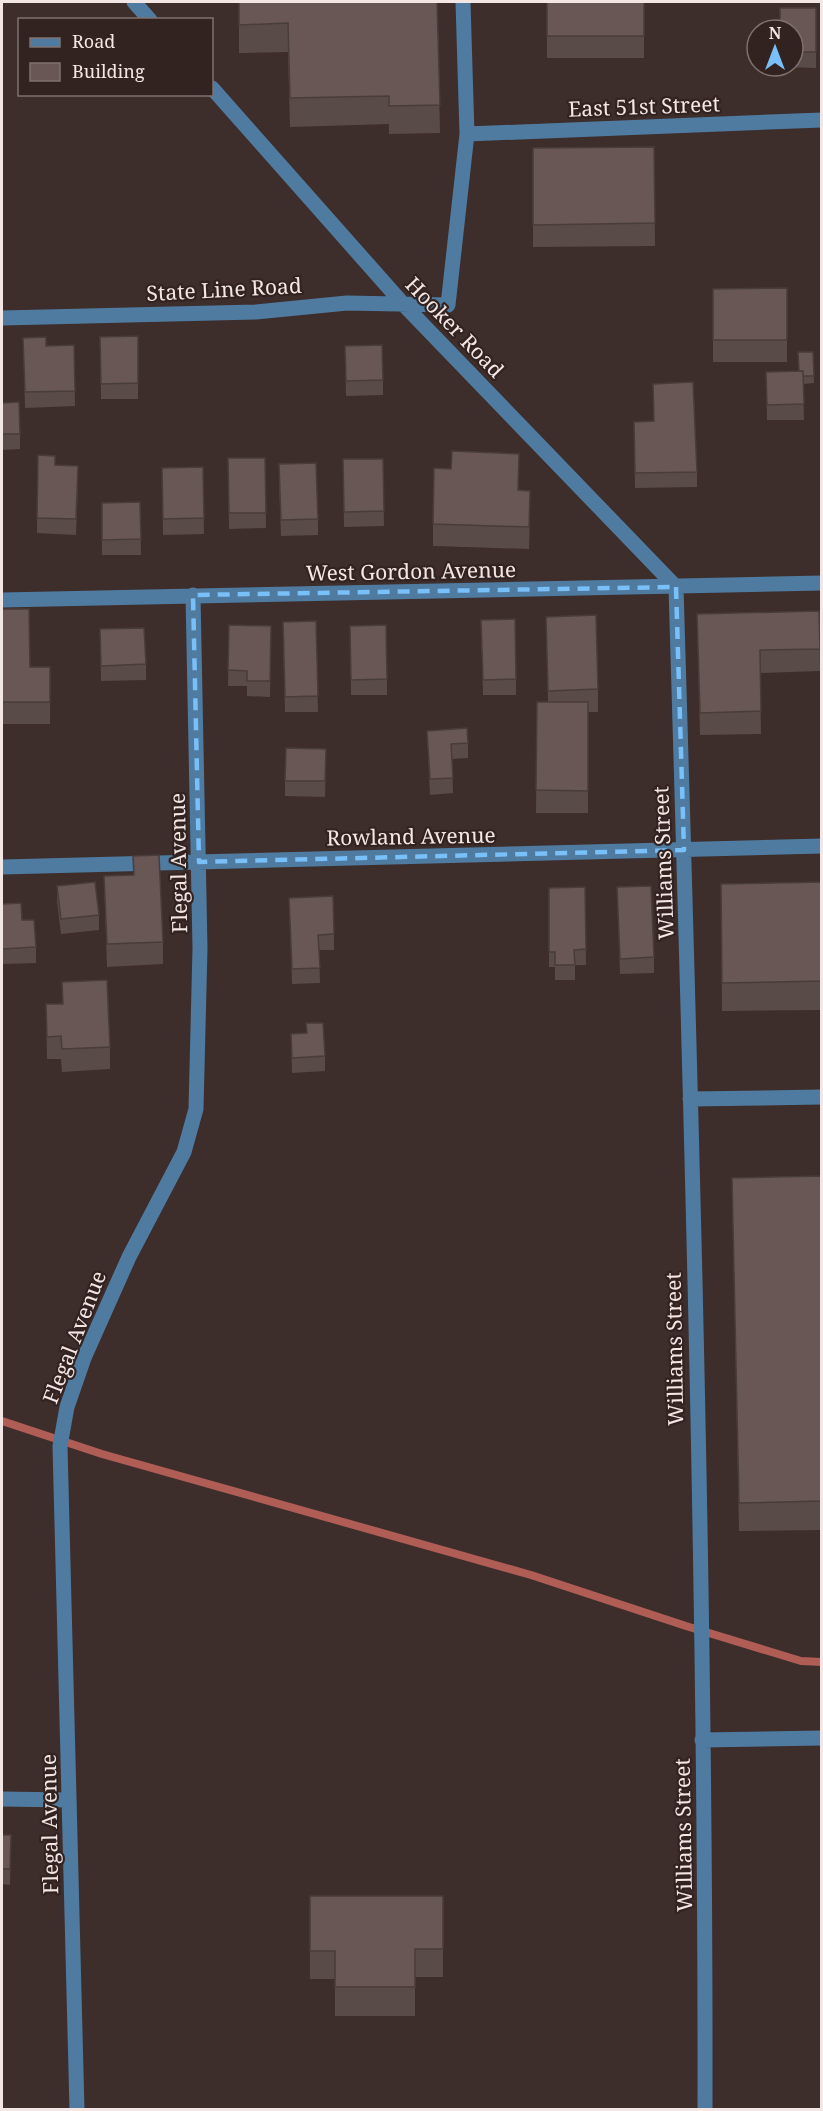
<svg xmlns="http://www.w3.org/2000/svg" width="823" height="2111" viewBox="0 0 823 2111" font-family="'Noto Serif',serif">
<rect width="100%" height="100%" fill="#3d2d2b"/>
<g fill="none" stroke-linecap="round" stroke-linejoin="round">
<!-- stream -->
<path stroke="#af5d55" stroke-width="8" d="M 2,1421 L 102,1454 L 531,1575 L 686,1626 L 801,1661 L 822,1662"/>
<!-- minor -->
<path stroke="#4f7ba0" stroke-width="15" d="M 134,2 L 150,20
M 212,88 L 404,305 L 676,587 C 691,1094 706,1602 705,2110
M 467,134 L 822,120
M 2,318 L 256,312 L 347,303 L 448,305 L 467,134 L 463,2
M 2,600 L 822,583
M 2,867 L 822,846
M 690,1099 L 822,1097
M 702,1740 L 822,1738
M 2,1799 L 68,1800
M 77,2110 L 60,1446 L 67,1407 L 84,1358 L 129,1257 L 184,1152 L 196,1109 L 200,948 L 193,595"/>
</g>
<!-- wall -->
<path fill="#594b48" d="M 189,2 L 437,2 L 440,133 L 389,134 L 389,124 L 290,127 L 288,52 L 239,53 L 239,2 L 189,3 Z
M 547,2 L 644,2 L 644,58 L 547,58 Z
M 816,8 L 816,68 L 780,67 L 780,66 L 793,66 L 793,30 Z
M 654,147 L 655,246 L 533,247 L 533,148 Z
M 787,288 L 787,362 L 713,362 L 713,289 Z
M 138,336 L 138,399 L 101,399 L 100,337 Z
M 23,338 L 46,346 L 74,345 L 75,406 L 25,408 Z
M 345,346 L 383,380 L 383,395 L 346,396 Z
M 813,352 L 814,383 L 803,384 L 804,420 L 767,420 L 766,372 L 798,371 Z
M 2,370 L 2,403 L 20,434 L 20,449 L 2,450 Z
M 653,384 L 697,472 L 697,487 L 635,488 L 634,422 L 654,421 Z
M 228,458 L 265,458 L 266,528 L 229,529 Z
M 343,459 L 383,459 L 384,526 L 344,527 Z
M 55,465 L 78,482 L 76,535 L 37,533 L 37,518 Z
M 203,467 L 204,534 L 163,535 L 162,468 Z
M 279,480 L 318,519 L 318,535 L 281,536 Z
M 519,490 L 530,513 L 529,549 L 433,546 L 433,524 Z
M 140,502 L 141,555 L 102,555 L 102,503 Z
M 2,609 L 30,667 L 50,667 L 50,724 L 2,724 Z
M 819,611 L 820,671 L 760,673 L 761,734 L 700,735 L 697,614 Z
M 546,617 L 598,689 L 598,712 L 588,712 L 588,813 L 536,813 L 537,702 L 548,702 Z
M 481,620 L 516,679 L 516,695 L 483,695 Z
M 316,621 L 318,712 L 285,712 L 283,637 Z
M 229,625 L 271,626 L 270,697 L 247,696 L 247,686 L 228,686 Z
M 350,626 L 387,679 L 387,695 L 351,695 Z
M 100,629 L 146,664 L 146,680 L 101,681 Z
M 427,731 L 468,743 L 468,758 L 452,759 L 453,793 L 430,795 Z
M 326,765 L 325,797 L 285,796 L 285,781 Z
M 133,856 L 163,942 L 163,964 L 107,967 L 104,876 L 133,875 Z
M 822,882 L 822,1010 L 722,1011 L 721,912 Z
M 57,886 L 99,915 L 99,930 L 61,934 L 57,901 Z
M 585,887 L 586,965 L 575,965 L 575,980 L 555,980 L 555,967 L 549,967 L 549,888 Z
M 617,887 L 654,957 L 654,973 L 620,974 Z
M 289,898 L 334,934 L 334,950 L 319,950 L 320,983 L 292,984 Z
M 2,904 L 22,920 L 36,947 L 36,963 L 2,964 Z
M 62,982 L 110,1047 L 110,1069 L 62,1072 L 61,1059 L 47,1059 L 46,1004 L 62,1004 Z
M 306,1023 L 325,1056 L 325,1071 L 292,1073 L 291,1034 L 306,1033 Z
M 822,1176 L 822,1530 L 739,1531 L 732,1178 Z
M 2,1835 L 11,1835 L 10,1885 L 2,1884 Z
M 310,1896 L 443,1896 L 443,1977 L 415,1977 L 415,2016 L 335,2016 L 335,1979 L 310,1979 Z"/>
<!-- shaded-wall -->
<path fill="#493d3b" d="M 530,491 L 530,513 L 529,549 L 529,527 Z"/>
<!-- building -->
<path fill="#685754" stroke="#493d3b" stroke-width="1.5" d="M 239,2 L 437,2 L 440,105 L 389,106 L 389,96 L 290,98 L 288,23 L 239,25 Z
M 547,2 L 644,2 L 644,36 L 547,36 Z
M 780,8 L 816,8 L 816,52 L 793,52 L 793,30 L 780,30 Z
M 654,147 L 655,223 L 533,225 L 533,148 Z
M 787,288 L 787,340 L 713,340 L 713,289 Z
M 138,336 L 138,383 L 101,384 L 100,337 Z
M 46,337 L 46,346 L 74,345 L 75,391 L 25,392 L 23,338 Z
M 382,345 L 383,380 L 346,381 L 345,346 Z
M 798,352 L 813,352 L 814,376 L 803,376 L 803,371 L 799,371 Z
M 803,371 L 804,404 L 767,405 L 766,372 Z
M 693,382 L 697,472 L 635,473 L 634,422 L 654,421 L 653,384 Z
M 19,402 L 20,434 L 2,434 L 2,403 Z
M 452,451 L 519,454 L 518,490 L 530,491 L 529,527 L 433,524 L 434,468 L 451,469 Z
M 38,455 L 55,456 L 55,465 L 78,466 L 76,519 L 37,518 Z
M 228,458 L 265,458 L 266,513 L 229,513 Z
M 343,459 L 383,459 L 384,511 L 344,512 Z
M 316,463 L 318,519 L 281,520 L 279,464 Z
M 203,467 L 204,518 L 163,519 L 162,468 Z
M 140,502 L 141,539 L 102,540 L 102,503 Z
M 2,609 L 29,609 L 30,667 L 50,667 L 50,702 L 2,702 Z
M 819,611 L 820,649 L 760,650 L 761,711 L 700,713 L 697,614 Z
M 596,615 L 598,689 L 548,691 L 546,617 Z
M 515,619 L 516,679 L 483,680 L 481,620 Z
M 316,621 L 318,696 L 285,697 L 283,622 Z
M 229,625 L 271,626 L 270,681 L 247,681 L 247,671 L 228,670 Z
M 386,625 L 387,679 L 351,680 L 350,626 Z
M 144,628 L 146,664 L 101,666 L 100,629 Z
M 537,702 L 588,702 L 588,791 L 536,790 Z
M 467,728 L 468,743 L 451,744 L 453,778 L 430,779 L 427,731 Z
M 286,748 L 326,749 L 325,781 L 285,781 Z
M 159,855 L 163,942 L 107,944 L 104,876 L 134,875 L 133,856 Z
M 95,882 L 99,915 L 61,919 L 57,886 Z
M 822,882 L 822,981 L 722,983 L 721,884 Z
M 651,886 L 654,957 L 620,959 L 617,887 Z
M 585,887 L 586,949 L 574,950 L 575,965 L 555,965 L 555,952 L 549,952 L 549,888 Z
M 333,896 L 334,934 L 318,935 L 320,968 L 292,969 L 289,898 Z
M 21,903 L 22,920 L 34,920 L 36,947 L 2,949 L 2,904 Z
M 107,980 L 110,1047 L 62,1049 L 61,1036 L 47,1037 L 46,1004 L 63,1004 L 62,982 Z
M 306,1023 L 323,1023 L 325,1056 L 292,1058 L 291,1034 L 307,1033 Z
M 822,1176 L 822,1501 L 739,1503 L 732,1178 Z
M 2,1835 L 11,1835 L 10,1869 L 2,1869 Z
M 310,1896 L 443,1896 L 443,1949 L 415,1949 L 415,1987 L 335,1987 L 335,1951 L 310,1951 Z"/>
<!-- marked area -->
<path fill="none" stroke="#79bff8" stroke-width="4.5" stroke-dasharray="12 8" stroke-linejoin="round" d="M 676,587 L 684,850 L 199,862 L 193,595 Z"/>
<g text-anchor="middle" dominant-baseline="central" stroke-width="4.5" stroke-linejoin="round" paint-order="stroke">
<!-- street labels -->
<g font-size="21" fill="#f2e7e5" stroke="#322321">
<text transform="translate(644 106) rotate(-2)">East 51st Street</text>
<text transform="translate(224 289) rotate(-3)">State Line Road</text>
<text transform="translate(455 327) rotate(46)">Hooker Road</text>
<text transform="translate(411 571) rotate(-1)">West Gordon Avenue</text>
<text transform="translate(411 836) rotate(-1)">Rowland Avenue</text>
<text transform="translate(178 863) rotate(-91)">Flegal Avenue</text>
<text transform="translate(663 863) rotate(-92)">Williams Street</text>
<text transform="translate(74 1337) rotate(-69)">Flegal Avenue</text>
<text transform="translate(674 1349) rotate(-91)">Williams Street</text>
<text transform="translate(49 1824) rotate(-91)">Flegal Avenue</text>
<text transform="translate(683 1835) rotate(-91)">Williams Street</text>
</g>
</g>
<!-- border -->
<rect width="823" height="2111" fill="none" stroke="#f2e7e5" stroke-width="6"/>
<!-- legend -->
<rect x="18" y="18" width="195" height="78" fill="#322321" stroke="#7f716f" stroke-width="1.5"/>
<rect x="30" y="38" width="30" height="9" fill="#4f7ba0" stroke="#7f716f" stroke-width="1.5"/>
<text x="72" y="48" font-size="18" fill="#f2e7e5">Road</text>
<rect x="30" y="63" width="30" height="18" fill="#685754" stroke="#7f716f" stroke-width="1.5"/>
<text x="72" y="78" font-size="18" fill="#f2e7e5">Building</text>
<!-- north arrow -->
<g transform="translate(775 48)"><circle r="28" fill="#322321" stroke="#7f716f" stroke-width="1.5"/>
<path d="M0-4.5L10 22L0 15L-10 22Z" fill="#79bff8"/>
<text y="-9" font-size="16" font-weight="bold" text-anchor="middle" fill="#f2e7e5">N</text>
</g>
</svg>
